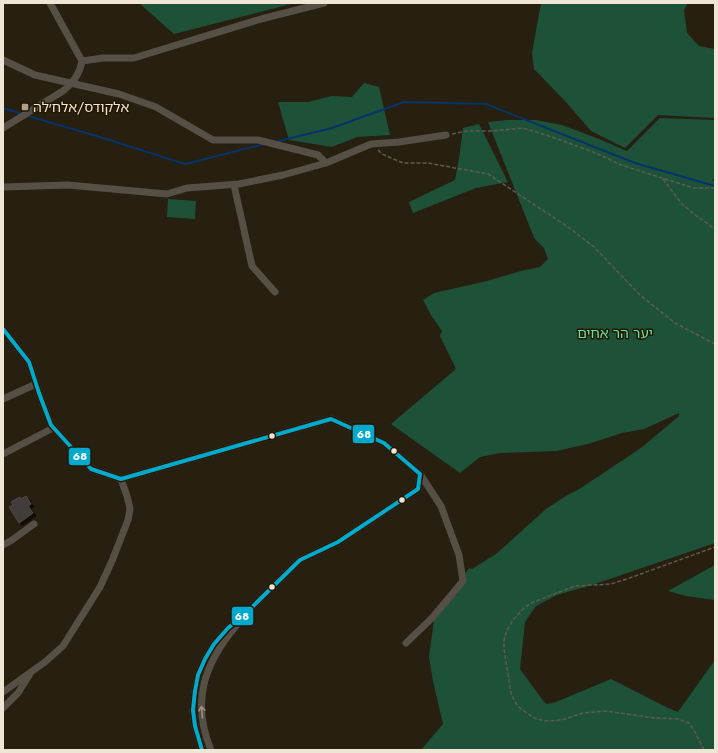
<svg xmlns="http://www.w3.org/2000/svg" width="718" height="753" viewBox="0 0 718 753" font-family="Jost,'Noto Sans Hebrew',sans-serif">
<defs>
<filter id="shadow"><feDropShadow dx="3" dy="3" stdDeviation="0" flood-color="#0009"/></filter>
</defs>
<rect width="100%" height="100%" fill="#271f10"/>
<!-- green -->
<path fill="#1e5238" d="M 139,3 L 295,3 L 174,34 Z
M 541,3 L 688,3 L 684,10 L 687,33 L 699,46 L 715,49 L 715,118 L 658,115 L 625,148 L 591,131 L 566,102 L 534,69 L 532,53 Z
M 364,83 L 379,87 L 390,135 L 357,137 L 332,147 L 289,140 L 278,102 L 308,102 L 332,96 L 352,97 Z
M 660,118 L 715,120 L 715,179 L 712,179 L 715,183 L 715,543 L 592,585 L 557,595 L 536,606 L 525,622 L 520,669 L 544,702 L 547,704 L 556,702 L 611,679 L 668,708 L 678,712 L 715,660 L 715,750 L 421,750 L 443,724 L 433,681 L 429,657 L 434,620 L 469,568 L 472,569 L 496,554 L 546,509 L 566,496 L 581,488 L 641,448 L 679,416 L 679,413 L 644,429 L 622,433 L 588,444 L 556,451 L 501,453 L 480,457 L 460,473 L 391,424 L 456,369 L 440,336 L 442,331 L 431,315 L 423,300 L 434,293 L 487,281 L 521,271 L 540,267 L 548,259 L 544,248 L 535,239 L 533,235 L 488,122 L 507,120 L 535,120 L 562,125 L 599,139 L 627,151 Z
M 479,124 L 508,182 L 476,188 L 413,213 L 409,202 L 455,180 L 459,159 L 463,128 Z
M 168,199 L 196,201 L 195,219 L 167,217 Z
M 715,565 L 715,600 L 686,596 L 668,591 Z"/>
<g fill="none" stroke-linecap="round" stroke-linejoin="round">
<!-- stream -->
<path stroke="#063369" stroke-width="2" d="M 3,108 L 22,114
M 28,116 L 100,137 L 185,164 L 264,144
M 275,142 L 332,128 L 404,102 L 486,104 L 635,163 L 715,186"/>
</g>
<!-- building -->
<path fill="#433d3b" stroke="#4e4746" filter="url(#shadow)" d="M 26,496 L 31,504 L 28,506 L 33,513 L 19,523 L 9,507 L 13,505 L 11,502 L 20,497 L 21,499 Z"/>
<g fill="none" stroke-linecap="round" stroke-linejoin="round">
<!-- path -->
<path stroke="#5f5a50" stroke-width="1.5" stroke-dasharray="4 2" stroke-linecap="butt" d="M 452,134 L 467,131 L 492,131 L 523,128 L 552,137 L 596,153 L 621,165 L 694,188 L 715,188
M 378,150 L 382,154 L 403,163 L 428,163 L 488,174 L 568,227 L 594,247 L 640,295 L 675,323 L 715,344
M 663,179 L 681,203 L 695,215 L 715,229
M 704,750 L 695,732 L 689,723 L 678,719 L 654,718 L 606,711 L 583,713 L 562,720 L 546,721 L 536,719 L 521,709 L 515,702 L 511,693 L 504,649 L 504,640 L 507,630 L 513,620 L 524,608 L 531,603 L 575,586 L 611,584 L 627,579 L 715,547"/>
<!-- street -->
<path stroke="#554f45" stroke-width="7" d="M 3,60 L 35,75 L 119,94 L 156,107 L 213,140 L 258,140 L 318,155 L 326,163
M 82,61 L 103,58 L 134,58 L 261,19 L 324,3
M 3,128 L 63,91 C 73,83 80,74 82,61 L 50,3
M 234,185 L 252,266 L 275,292
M 3,187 L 68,185 L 167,194 L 187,188 L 239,184 L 283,175 L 326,163 L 371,144 L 399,142 L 446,135
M 3,329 L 29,362 L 39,393 L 51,425 L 91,469 L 121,479 L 331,419 L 384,443 L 420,474 L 418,489 L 338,542 L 300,560 L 246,613 L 228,628 L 214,644 L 205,659 L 198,675 L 195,691 L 193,710 L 195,726 L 202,750
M 3,399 L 36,384
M 3,454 L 53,428
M 3,545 L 12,540 L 34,524
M 406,643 L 432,618 L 463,581 L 459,555 L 441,506 L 420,474
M 3,692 L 45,662 L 63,646 L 73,630 L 100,587 L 112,561 L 128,520 L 130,509 L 127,496 L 121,479
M 3,708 L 18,693 L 30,674
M 211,750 C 191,702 204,664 236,626"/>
<defs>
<path id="bus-1" d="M 3,329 L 29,362 L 39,393 L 51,425 L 91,469 L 121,479 L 331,419 L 384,443 L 420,474 L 418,489 L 338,542 L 300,560 L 246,613 L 228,628 L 214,644 L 205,659 L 198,675 L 195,691 L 193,710 L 195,726 L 202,750"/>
</defs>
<!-- bus-1 casing -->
<use href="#bus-1" stroke="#261800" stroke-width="7"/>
<!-- bus-1 -->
<use href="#bus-1" stroke="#00a9ce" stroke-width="4"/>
</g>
<!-- one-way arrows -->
<defs><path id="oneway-shaft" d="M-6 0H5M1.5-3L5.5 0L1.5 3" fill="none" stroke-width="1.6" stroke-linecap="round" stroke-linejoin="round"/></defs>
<use stroke="#9a9386" href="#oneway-shaft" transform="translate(202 712) rotate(-95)"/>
<!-- markers -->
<rect fill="#a9a091" stroke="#261800" stroke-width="1.5" x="21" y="103" width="8" height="8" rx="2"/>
<g fill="#efe6d6" stroke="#261800" stroke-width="1.5">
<circle cx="272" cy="436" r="3.5"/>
<circle cx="394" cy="451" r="3.5"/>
<circle cx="402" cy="500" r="3.5"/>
<circle cx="272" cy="587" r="3.5"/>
</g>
<g text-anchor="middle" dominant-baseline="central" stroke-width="3" stroke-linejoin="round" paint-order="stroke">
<!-- poi labels -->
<g font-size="14" fill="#efe6d6" stroke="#261800" text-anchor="start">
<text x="33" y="107">אלקודס/אלח׳לה</text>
</g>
<!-- park labels -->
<g font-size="14" fill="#61e4a6" stroke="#261800">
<text x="615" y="333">יער הר אחים</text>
</g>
</g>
<g stroke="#261800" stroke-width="1.5">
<rect x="352" y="424" width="23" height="20" rx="4" fill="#00a9ce"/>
<rect x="68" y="447" width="23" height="19" rx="4" fill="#00a9ce"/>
<rect x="231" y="606" width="23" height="20" rx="4" fill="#00a9ce"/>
</g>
<g font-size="11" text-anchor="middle" font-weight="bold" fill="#fff">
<text x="364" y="438">68</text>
<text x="80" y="460">68</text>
<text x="242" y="620">68</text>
</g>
<!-- border -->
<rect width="718" height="753" fill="none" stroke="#efe6d6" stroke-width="8"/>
</svg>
